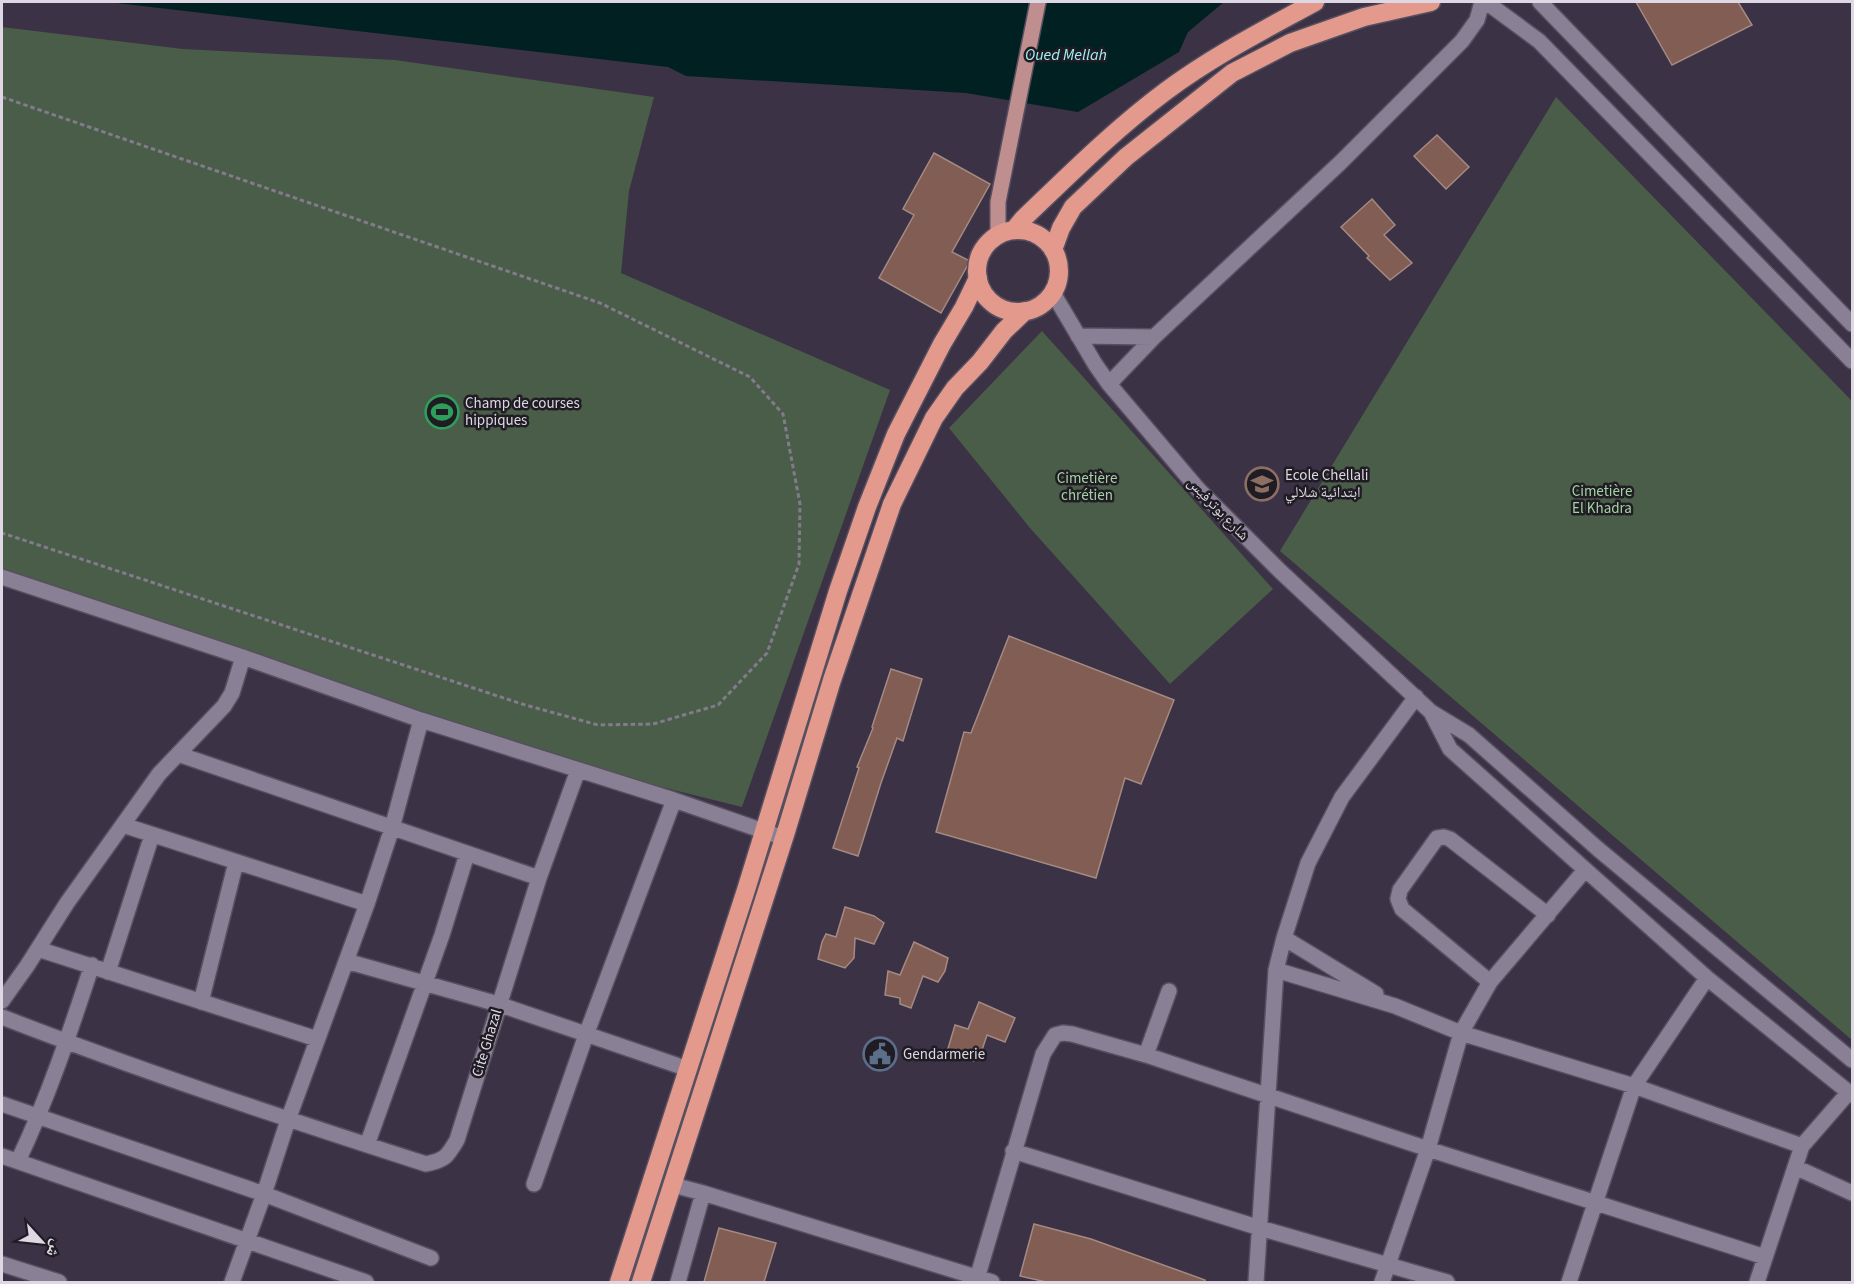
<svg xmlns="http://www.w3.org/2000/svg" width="1854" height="1284" viewBox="0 0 1854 1284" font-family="'Source Sans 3','Noto Naskh Arabic',sans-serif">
<rect width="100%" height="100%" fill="#3b3245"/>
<!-- green -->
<path fill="#495d48" d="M 2,27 L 183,49 L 395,60 L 654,97 L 629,191 L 621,273 L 890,390 L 742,807 L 589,769 L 2,572 Z
M 1556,97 L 1852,401 L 1852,1040 L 1280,551 Z
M 1042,331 L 1273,589 L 1170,684 L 1030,528 L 949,428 Z"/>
<!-- water -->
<path fill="#002022" d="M 108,2 L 1224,2 L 1188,32 L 1179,52 L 1078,112 L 966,93 L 686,76 L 668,67 Z"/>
<!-- building -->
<path fill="#815d53" stroke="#a48a83" stroke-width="1.5" d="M 1636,2 L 1738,2 L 1752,25 L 1672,65 Z
M 1437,135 L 1469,167 L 1446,189 L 1414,156 Z
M 934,153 L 990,184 L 952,252 L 970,261 L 941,313 L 879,278 L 914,215 L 903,209 Z
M 1372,199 L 1395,225 L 1384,235 L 1412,263 L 1390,280 L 1367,258 L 1369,256 L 1341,227 Z
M 1009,636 L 1174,700 L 1141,784 L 1125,778 L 1096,878 L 936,832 L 964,732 L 971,733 Z
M 891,669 L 922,679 L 903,741 L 897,738 L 881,783 L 858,856 L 833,848 L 859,768 L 857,767 L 873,728 L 872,727 Z
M 845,907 L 874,916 L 884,923 L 874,944 L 855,938 L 854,958 L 845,968 L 818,959 L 822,942 L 826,934 L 836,937 Z
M 914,942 L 948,958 L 945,971 L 938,982 L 923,976 L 911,1008 L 900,1004 L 900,998 L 885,995 L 888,971 L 900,975 Z
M 979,1002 L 1015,1018 L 1005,1042 L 987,1035 L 980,1056 L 974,1061 L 947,1052 L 955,1025 L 968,1029 Z
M 1034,1224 L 1091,1239 L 1205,1280 L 1205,1282 L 1046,1282 L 1020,1276 Z
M 719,1228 L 776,1243 L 764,1282 L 704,1282 Z"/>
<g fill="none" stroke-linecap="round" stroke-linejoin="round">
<defs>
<path id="minor" d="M 1486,2 L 1539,41 L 1852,361
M 1540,2 L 1852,324
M 1053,293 L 1095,364 L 1109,384 L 1198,489 L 1280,571 L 1431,712 L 1469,735 L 1598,849 L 1852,1060
M 1078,336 L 1154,337
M 1109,384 L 1154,337 L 1341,162 L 1462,41 L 1477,20 L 1482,2
M 2,577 L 243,657 L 421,720 L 674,800 L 778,836 L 785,835
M 1431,712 L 1450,749 L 1707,978 L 1852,1095
M 178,754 L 539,878
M 123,825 L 367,904
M 1284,938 L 1376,994
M 38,949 L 317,1039
M 346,961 L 498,1004 L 688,1069
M 1276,970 L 1395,1006 L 1461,1033 L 1634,1086 L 1802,1146
M 108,972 L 152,835
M 1490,982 L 1402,909 L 1398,899 L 1400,890 L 1437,838 L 1444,837 L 1450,839 L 1548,915
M 2,1001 L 27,966 L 67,903 L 159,774 L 224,706 L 232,693 L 243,657
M 201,1002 L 236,862
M 2,1017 C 141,1071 283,1118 426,1164 C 445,1160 447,1157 457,1140 L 539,878 L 578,770
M 1146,1055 L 1169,991
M 2,1104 L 264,1194 L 431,1258
M 367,1145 L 442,935 L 467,854
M 1013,1151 L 1260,1228 L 1447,1282
M 2,1156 L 366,1282
M 18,1161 C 48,1098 70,1032 92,965
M 1795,1167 L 1852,1193
M 534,1184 L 586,1035 L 674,800
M 673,1185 L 703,1193 L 678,1282
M 703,1193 L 992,1282
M 2,1264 L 59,1282
M 232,1282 L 264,1194 L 288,1120 L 367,904 L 392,828 L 421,720
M 976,1282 L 1043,1054 L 1055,1035 L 1063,1033 L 1072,1034 L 1146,1055 L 1428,1149 L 1765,1257
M 1256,1282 L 1276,970 L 1284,938 L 1308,863 L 1342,797 L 1416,697
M 1382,1282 L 1428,1149 L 1461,1033 L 1490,982 L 1585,870
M 1569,1282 L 1634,1086 L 1707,978
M 1757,1282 L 1802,1146 L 1849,1092"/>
<path id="major" d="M 998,235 L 998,202 L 1038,2"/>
<path id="highway" d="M 1014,230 L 1023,219 C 1069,175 1115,129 1166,91 C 1213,56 1264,30 1315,2
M977 271a41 41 0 1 1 82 0a41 41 0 1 1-82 0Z
M 1053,250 L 1061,228 L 1073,207 L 1126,157 L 1232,73 L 1290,43 L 1364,17 L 1431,2
M 619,1282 L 746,890 L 838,591 L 867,507 L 896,434 L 942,344 L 964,307 L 978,278
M 641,1282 L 785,835 L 832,680 L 892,504 L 934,418 L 955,388 L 980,362 L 1004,331 L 1025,311"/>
</defs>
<!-- minor casing -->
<use href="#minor" stroke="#564f5f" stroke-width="18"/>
<!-- major casing -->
<use href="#major" stroke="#564f5f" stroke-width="18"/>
<!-- highway casing -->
<use href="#highway" stroke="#564f5f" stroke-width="21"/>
<!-- path -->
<path stroke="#837b8b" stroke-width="3" stroke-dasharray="4.5 3" stroke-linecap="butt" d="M 2,97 L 600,303 L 750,377 L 783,414 L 800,504 L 799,564 L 767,653 L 718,705 L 653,724 L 598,725 L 522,704 L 2,533"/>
<!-- minor -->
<use href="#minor" stroke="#8a8095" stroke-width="15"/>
<!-- major -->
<use href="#major" stroke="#bf8f90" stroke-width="15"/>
<!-- highway -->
<use href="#highway" stroke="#e3998c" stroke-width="18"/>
</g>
<!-- icons -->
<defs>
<symbol id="stadium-ring" viewBox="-11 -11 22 22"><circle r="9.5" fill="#201c24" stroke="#2e9e5b" stroke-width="1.5"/><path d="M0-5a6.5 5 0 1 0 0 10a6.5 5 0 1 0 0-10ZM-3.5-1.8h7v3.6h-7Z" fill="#2e9e5b"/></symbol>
<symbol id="school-ring" viewBox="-11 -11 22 22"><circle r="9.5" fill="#201c24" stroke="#8d6e63" stroke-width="1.5"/><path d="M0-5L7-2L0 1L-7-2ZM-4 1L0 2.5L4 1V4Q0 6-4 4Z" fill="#8d6e63"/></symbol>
<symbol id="civic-ring" viewBox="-11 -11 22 22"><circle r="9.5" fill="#201c24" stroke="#5c6f8a" stroke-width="1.5"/><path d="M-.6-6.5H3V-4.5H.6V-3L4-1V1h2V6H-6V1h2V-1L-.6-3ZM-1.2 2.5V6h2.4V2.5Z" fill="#5c6f8a"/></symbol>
</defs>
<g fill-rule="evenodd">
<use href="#stadium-ring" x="423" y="393" width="38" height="38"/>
<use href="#school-ring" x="1243" y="465" width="38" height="38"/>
<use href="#civic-ring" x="861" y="1035" width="38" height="38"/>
</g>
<g text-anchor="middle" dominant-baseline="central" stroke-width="5" stroke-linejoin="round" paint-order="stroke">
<!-- poi labels -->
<g font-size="15" fill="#ddd8e4" stroke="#201c24" text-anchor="start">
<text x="465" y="403">Champ de courses<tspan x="465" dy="17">hippiques</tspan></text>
<text x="1285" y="475">Ecole Chellali<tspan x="1285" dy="17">ابتدائية شلالي</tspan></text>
<text x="903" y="1054">Gendarmerie</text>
</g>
<!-- park labels -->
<g font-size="15" fill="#a5d2a4" stroke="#201c24">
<text x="1087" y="478">Cimetière<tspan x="1087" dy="17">chrétien</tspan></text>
<text x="1602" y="491">Cimetière<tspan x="1602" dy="17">El Khadra</tspan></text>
</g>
<!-- street labels -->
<g font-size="15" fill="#ddd8e4" stroke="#201c24">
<text transform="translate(1218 509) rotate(46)">شارع بوترفيس</text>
<text transform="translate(487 1043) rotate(-73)">Cite Ghazal</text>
</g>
<!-- water labels -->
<g font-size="16" font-style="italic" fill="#9ff1f7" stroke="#201c24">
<text x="1066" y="55">Oued Mellah</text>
</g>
</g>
<!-- border -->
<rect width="1854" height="1284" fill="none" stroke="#ddd8e4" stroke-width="6"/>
<!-- north arrow -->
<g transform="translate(42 1242) rotate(117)" stroke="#201c24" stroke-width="4.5" paint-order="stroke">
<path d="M0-4.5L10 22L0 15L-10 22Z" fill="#ddd8e4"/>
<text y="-9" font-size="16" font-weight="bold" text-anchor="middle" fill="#ddd8e4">ش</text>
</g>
</svg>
